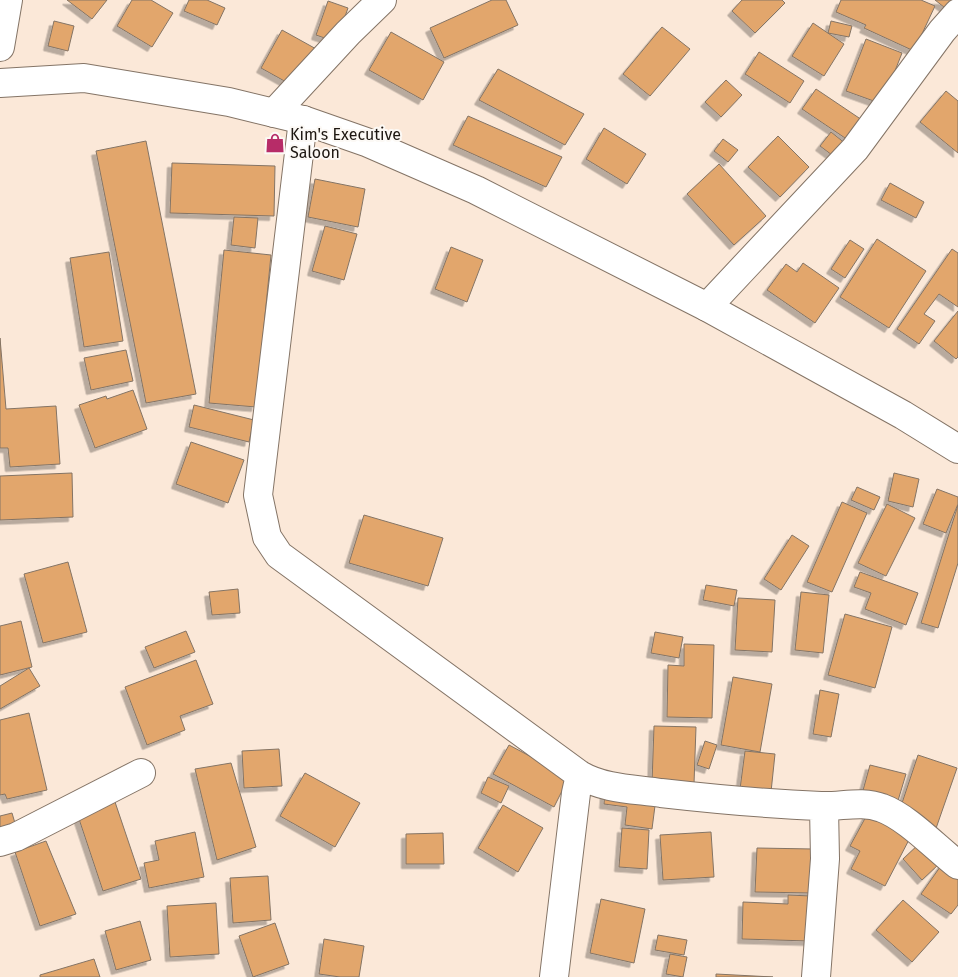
<svg xmlns="http://www.w3.org/2000/svg" width="958" height="977" viewBox="0 0 958 977" font-family="'Fira Sans',sans-serif">
<defs>
<filter id="shadow"><feDropShadow dx="-4.5" dy="4.5" stdDeviation="0" flood-color="#0004"/></filter>
</defs>
<rect width="100%" height="100%" fill="#fbe8d8"/>
<!-- building -->
<path fill="#e2a66c" stroke="#847465" filter="url(#shadow)" d="M 67,0 L 107,0 L 92,19 Z
M 132,0 L 151,0 L 173,13 L 152,47 L 117,26 Z
M 189,0 L 207,0 L 225,8 L 217,25 L 184,11 Z
M 492,0 L 506,0 L 518,25 L 444,58 L 430,28 Z
M 742,0 L 782,0 L 785,3 L 755,33 L 732,11 Z
M 841,0 L 921,0 L 935,6 L 914,51 L 864,28 L 866,25 L 836,12 Z
M 935,0 L 957,0 L 949,11 Z
M 328,1 L 348,8 L 336,42 L 316,35 Z
M 54,21 L 74,26 L 68,51 L 48,46 Z
M 831,21 L 852,26 L 849,37 L 828,33 Z
M 813,23 L 844,44 L 824,76 L 792,56 Z
M 662,27 L 690,49 L 650,96 L 623,74 Z
M 282,30 L 318,50 L 297,88 L 261,68 Z
M 391,32 L 444,62 L 423,100 L 369,70 Z
M 866,39 L 902,53 L 882,104 L 846,91 Z
M 759,52 L 804,81 L 790,103 L 745,74 Z
M 498,69 L 584,114 L 565,145 L 479,100 Z
M 726,80 L 742,95 L 721,117 L 705,102 Z
M 816,89 L 865,122 L 851,142 L 802,109 Z
M 946,91 L 958,101 L 958,153 L 920,122 Z
M 468,116 L 562,157 L 546,187 L 453,145 Z
M 604,128 L 646,154 L 627,184 L 586,159 Z
M 831,132 L 851,148 L 840,161 L 820,146 Z
M 778,136 L 809,167 L 780,197 L 748,167 Z
M 723,139 L 738,150 L 728,162 L 714,151 Z
M 146,141 L 196,394 L 146,403 L 96,151 Z
M 172,163 L 275,166 L 274,216 L 170,213 Z
M 719,164 L 766,216 L 734,245 L 687,194 Z
M 315,179 L 365,189 L 358,227 L 308,217 Z
M 890,183 L 924,202 L 916,218 L 881,200 Z
M 234,217 L 258,218 L 255,248 L 231,245 Z
M 325,226 L 357,234 L 344,280 L 312,271 Z
M 877,239 L 926,271 L 889,328 L 840,297 Z
M 850,240 L 864,249 L 845,278 L 831,269 Z
M 451,247 L 483,260 L 467,302 L 435,289 Z
M 952,249 L 958,253 L 958,307 L 939,294 L 924,314 L 935,321 L 919,344 L 897,329 Z
M 224,250 L 271,255 L 256,407 L 209,403 Z
M 109,252 L 123,341 L 84,347 L 70,258 Z
M 803,263 L 839,288 L 815,323 L 767,290 L 786,264 L 797,272 Z
M 958,311 L 958,357 L 956,359 L 934,341 Z
M 0,338 L 6,409 L 56,406 L 60,464 L 10,467 L 8,448 L 0,448 Z
M 126,350 L 133,381 L 91,390 L 84,358 Z
M 133,390 L 147,429 L 95,448 L 79,405 L 106,396 L 107,399 Z
M 194,405 L 254,420 L 249,442 L 189,427 Z
M 191,442 L 244,460 L 228,503 L 176,484 Z
M 72,473 L 73,517 L 0,520 L 0,476 Z
M 894,473 L 919,479 L 913,507 L 888,501 Z
M 857,487 L 880,497 L 874,510 L 851,500 Z
M 937,489 L 958,497 L 958,504 L 946,533 L 923,524 Z
M 842,502 L 867,513 L 832,592 L 807,582 Z
M 887,504 L 915,518 L 886,576 L 858,563 Z
M 958,505 L 958,563 L 938,628 L 921,623 Z
M 364,515 L 443,538 L 428,586 L 349,563 Z
M 792,535 L 809,546 L 781,590 L 764,579 Z
M 68,562 L 87,632 L 43,643 L 24,574 Z
M 860,572 L 918,593 L 906,625 L 865,609 L 871,593 L 854,587 Z
M 706,585 L 737,590 L 734,606 L 703,600 Z
M 238,589 L 240,613 L 212,615 L 209,592 Z
M 801,592 L 829,595 L 823,653 L 795,650 Z
M 738,598 L 775,600 L 772,652 L 735,650 Z
M 845,614 L 892,627 L 875,688 L 828,675 Z
M 21,621 L 32,667 L 0,675 L 0,626 Z
M 186,631 L 195,652 L 154,668 L 145,647 Z
M 655,632 L 683,637 L 679,658 L 651,653 Z
M 684,644 L 714,645 L 712,718 L 667,717 L 668,665 L 684,666 Z
M 196,660 L 213,704 L 180,716 L 185,730 L 147,745 L 125,687 Z
M 29,668 L 40,686 L 0,709 L 0,686 Z
M 733,677 L 772,684 L 760,752 L 721,745 Z
M 820,690 L 839,694 L 831,737 L 813,734 Z
M 29,713 L 47,790 L 7,799 L 5,794 L 0,795 L 0,720 Z
M 654,726 L 696,727 L 694,784 L 652,783 Z
M 705,741 L 717,745 L 709,769 L 697,765 Z
M 509,745 L 569,777 L 554,807 L 493,774 Z
M 279,749 L 282,786 L 244,788 L 242,751 Z
M 745,751 L 775,754 L 771,792 L 740,789 Z
M 918,755 L 957,768 L 933,837 L 895,824 Z
M 231,763 L 256,847 L 217,860 L 195,769 Z
M 870,765 L 906,774 L 897,804 L 862,794 Z
M 305,773 L 360,803 L 335,847 L 280,816 Z
M 488,777 L 509,786 L 501,803 L 481,793 Z
M 605,792 L 656,798 L 652,829 L 625,825 L 627,807 L 604,804 Z
M 114,799 L 141,879 L 103,891 L 77,813 Z
M 503,805 L 543,828 L 518,872 L 478,848 Z
M 869,811 L 912,834 L 885,886 L 851,869 L 860,851 L 850,846 Z
M 12,813 L 17,830 L 0,829 L 0,816 Z
M 622,828 L 649,830 L 647,869 L 619,867 Z
M 195,832 L 204,877 L 149,888 L 144,863 L 159,860 L 155,841 Z
M 711,832 L 714,877 L 663,880 L 660,835 Z
M 443,833 L 444,864 L 406,864 L 406,834 Z
M 46,841 L 76,914 L 40,926 L 15,852 Z
M 920,843 L 939,864 L 922,880 L 903,859 Z
M 757,848 L 813,849 L 812,893 L 755,892 Z
M 945,860 L 958,869 L 958,905 L 951,914 L 921,894 Z
M 268,876 L 271,920 L 233,923 L 230,878 Z
M 788,895 L 811,896 L 809,941 L 742,939 L 743,902 L 788,904 Z
M 601,899 L 645,909 L 634,963 L 590,953 Z
M 903,900 L 939,932 L 912,962 L 876,930 Z
M 216,903 L 219,954 L 170,957 L 167,906 Z
M 140,921 L 151,960 L 116,970 L 105,931 Z
M 275,923 L 289,964 L 253,977 L 239,936 Z
M 658,935 L 687,940 L 684,955 L 655,950 Z
M 324,939 L 364,946 L 359,977 L 340,977 L 319,974 Z
M 670,954 L 687,957 L 683,977 L 666,974 Z
M 94,959 L 100,977 L 40,977 L 40,975 Z
M 716,974 L 773,977 L 716,977 Z"/>
<g fill="none" stroke-linecap="round" stroke-linejoin="round">
<defs>
<path id="minor" d="M 0,47 L 8,0
M 274,113 L 348,33 L 382,0
M 303,120 L 258,495 L 267,537 L 279,555 L 580,775 C 604,789 634,789 661,793 C 714,799 768,804 821,806 C 841,807 862,800 882,808 C 907,817 936,848 958,865
M 707,307 L 855,149 L 942,31 L 958,13
M 0,842 L 16,837 L 141,773
M 554,977 L 576,793 L 580,775
M 816,977 L 825,859 L 824,807"/>
<path id="tertiary" d="M 0,83 L 84,78 L 229,102 L 303,120 L 366,142 L 476,190 L 707,307 L 903,415 L 958,449"/>
</defs>
<!-- minor casing -->
<use href="#minor" stroke="#847466" stroke-width="30"/>
<!-- tertiary casing -->
<use href="#tertiary" stroke="#847466" stroke-width="30"/>
<!-- minor -->
<use href="#minor" stroke="#fff" stroke-width="28"/>
<!-- tertiary -->
<use href="#tertiary" stroke="#fff" stroke-width="28"/>
</g>
<!-- icons -->
<defs>
<symbol id="shop-bare" viewBox="-9 -9 18 18"><path d="M-5-2.5h2.3a2.7 3.5 0 0 1 5.4 0H5L5.5 6h-11ZM-1.5-2.5h3a1.5 2.3 0 0 0-3 0Z" fill="#b72c68" stroke="#fcf9f5" stroke-width="2.5" paint-order="stroke"/></symbol>
</defs>
<g fill-rule="evenodd">
<use href="#shop-bare" x="261" y="129" width="28" height="28"/>
</g>
<g text-anchor="middle" dominant-baseline="central" stroke-width="4" stroke-linejoin="round" paint-order="stroke">
<!-- poi labels -->
<g font-size="16" fill="#1d1711" stroke="#fcf9f5" text-anchor="start">
<text x="290" y="134">Kim's Executive<tspan x="290" dy="18">Saloon</tspan></text>
</g>
</g>
</svg>
